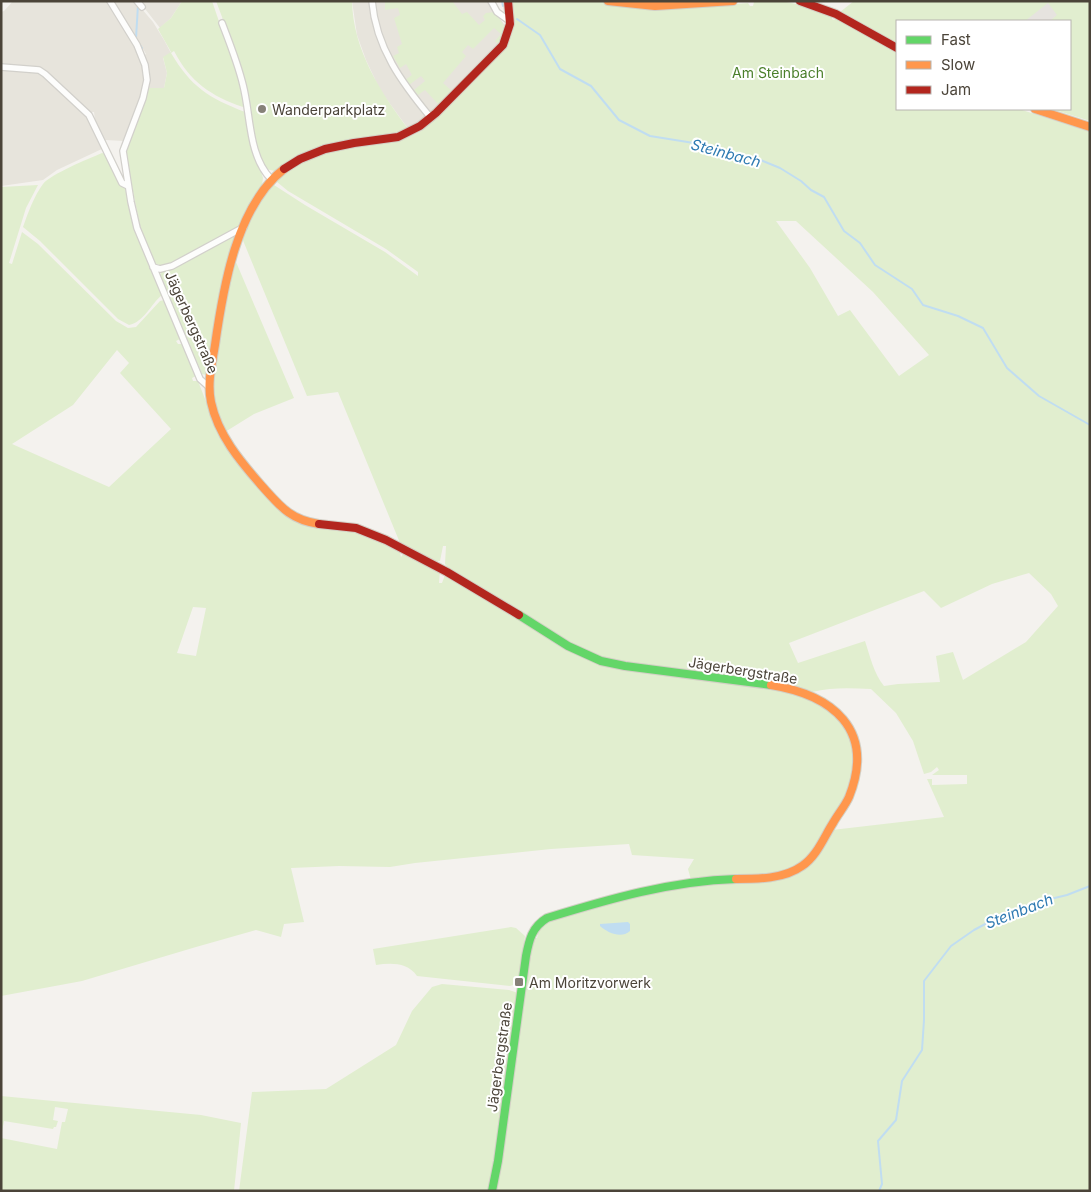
<svg xmlns="http://www.w3.org/2000/svg" width="1091" height="1192" viewBox="0 0 1091 1192" font-family="Inter,sans-serif">
<rect width="100%" height="100%" fill="#f4f2ee"/>
<!-- residential -->
<path fill="#e7e4dc" d="M 13,1 L 107,1 L 124,27 L 137,51 L 141,62 L 144,80 L 144,89 L 124,141 L 105,140 L 95,120 L 94,112 L 87,112 L 46,73 L 1,65 L 1,12 L 4,11 Z
M 114,1 L 135,1 L 153,22 L 164,40 L 171,53 L 163,58 L 167,73 L 164,88 L 147,88 L 144,55 L 146,54 Z
M 139,1 L 182,1 L 171,18 L 160,28 Z
M 352,1 L 488,1 L 506,27 L 501,43 L 426,118 L 409,130 L 380,90 L 366,60 L 357,35 Z
M 1,68 L 38,71 L 90,119 L 104,148 L 57,170 L 43,180 L 1,186 Z"/>
<!-- green -->
<path fill="#e1eecf" fill-rule="evenodd" d="M 182,1 L 212,1 L 241,86 L 244,105 L 243,107 C 211,96 190,82 174,51 L 171,53 C 191,87 209,98 245,112 L 255,153 L 263,178 L 262,185 L 237,228 L 170,265 L 162,266 L 154,263 L 140,226 L 125,152 L 147,88 L 164,88 L 167,73 L 163,57 L 171,52 L 158,29 L 171,18 Z
M 216,1 L 352,1 C 353,50 381,93 409,130 L 350,141 L 348,140 L 275,171 L 266,169 L 257,151 L 236,54 Z
M 385,1 L 452,1 L 462,14 L 467,12 L 479,25 L 485,20 L 483,16 L 486,13 L 495,12 L 507,30 L 499,45 L 495,41 L 501,34 L 494,28 L 473,49 L 468,45 L 462,52 L 466,56 L 443,83 L 453,92 L 439,105 L 425,90 L 418,95 L 414,90 L 425,81 L 421,76 L 409,85 L 405,80 L 412,75 L 406,64 L 400,68 L 393,56 L 399,53 L 397,47 L 402,44 L 394,18 L 400,15 L 398,8 L 385,10 Z
M 512,1 L 601,1 L 608,4 L 686,8 L 748,3 L 750,6 L 753,6 L 754,2 L 782,1 L 796,4 L 832,15 L 832,19 L 834,20 L 836,18 L 897,51 L 897,109 L 1019,109 L 1090,132 L 1090,1191 L 495,1191 L 530,948 L 534,938 L 537,938 L 538,934 L 535,934 L 540,927 L 550,921 L 655,892 L 719,883 L 776,880 L 792,876 L 805,868 L 832,830 L 944,817 L 927,779 L 932,779 L 932,785 L 967,784 L 967,775 L 932,775 L 939,770 L 937,767 L 931,772 L 924,774 L 913,741 L 896,713 L 871,689 C 851,688 832,687 812,692 L 603,658 L 589,653 L 450,570 L 445,564 L 446,546 L 443,546 L 440,561 L 436,561 L 400,543 L 338,392 L 307,396 L 242,238 L 261,197 L 271,185 L 274,185 L 305,205 L 385,252 L 418,276 L 418,272 L 386,249 L 288,191 L 277,182 L 278,177 C 297,164 316,154 338,149 C 366,142 395,147 421,131 L 505,47 C 516,30 515,22 512,1 ZM 776,221 L 796,221 L 873,292 L 929,355 L 899,376 L 850,310 L 838,316 L 810,268 ZM 1029,573 L 1051,594 L 1058,606 L 1026,642 L 963,680 L 953,652 L 936,656 L 940,682 L 898,684 L 884,686 C 874,674 870,656 865,641 L 798,663 L 789,643 L 924,591 L 941,608 L 992,584 Z
M 854,1 L 1090,1 L 1090,121 L 1052,109 L 1070,109 L 1070,21 L 897,21 L 897,45 L 840,12 Z
M 102,153 L 106,154 L 121,184 L 125,188 L 134,227 L 162,295 C 151,304 144,322 129,325 L 118,319 L 40,241 L 23,227 C 28,213 34,196 43,184 C 51,174 88,159 102,153 Z
M 38,185 L 26,208 L 9,263 L 12,264 L 22,232 L 38,244 L 116,321 L 128,328 L 136,327 L 160,301 L 164,300 L 180,339 L 176,341 L 178,344 L 183,344 L 196,376 L 192,378 L 193,381 L 198,381 L 219,435 L 229,451 L 284,514 L 351,529 L 399,549 L 401,557 L 405,552 L 440,571 L 439,583 L 442,583 L 445,575 L 578,655 L 601,665 L 752,684 L 799,695 L 826,707 L 836,715 L 850,733 L 853,760 L 851,778 L 844,797 L 811,854 L 803,864 L 783,872 L 754,875 L 729,875 L 691,880 L 688,869 L 694,859 L 632,855 L 629,844 L 551,849 L 415,863 L 390,867 L 339,866 L 291,868 L 304,922 L 284,924 L 281,937 L 256,930 L 196,947 L 82,981 L 1,996 L 1,187 ZM 117,350 L 129,363 L 120,373 L 171,429 L 109,487 L 12,444 L 73,405 ZM 193,607 L 206,608 L 196,656 L 177,653 Z
M 238,233 L 218,305 L 206,375 L 202,374 L 160,276 L 161,272 Z
M 236,262 L 294,398 L 254,414 L 225,432 L 214,401 L 212,385 L 224,306 Z
M 511,927 L 516,928 L 525,936 L 519,983 L 510,986 L 417,976 C 407,962 391,963 376,965 L 373,949 Z
M 442,984 L 509,990 L 518,993 L 495,1161 L 489,1191 L 239,1191 L 252,1092 L 326,1089 L 396,1045 L 412,1011 L 432,987 Z
M 1,1096 L 201,1115 L 241,1123 L 234,1191 L 1,1191 L 1,1138 L 57,1149 L 62,1122 L 65,1122 L 68,1109 L 55,1107 L 53,1120 L 58,1121 L 56,1127 L 54,1127 L 53,1129 L 4,1121 L 1,1137 Z"/>
<!-- parking -->
<path fill="#e6e3df" d="M 1048,3 L 1057,15 L 1050,21 L 1025,21 Z"/>
<!-- water -->
<path fill="#c0ddf1" d="M 628,922 L 630,924 L 630,931 C 621,939 608,933 600,926 L 600,924 Z"/>
<g fill="none" stroke-linecap="round" stroke-linejoin="round">
<!-- stream -->
<path stroke="#c0ddf1" stroke-width="2" d="M 502,1 L 503,6
M 517,19 L 540,35 L 560,69 L 591,86 L 619,120 L 650,136 L 700,144 L 738,156 L 758,159 L 780,168 L 801,181 L 811,190 L 824,197 L 844,231 L 860,243 L 875,265 L 912,289 L 923,305 L 958,316 L 983,328 L 1007,368 L 1039,396 L 1090,425
M 136,38 L 138,5
M 140,45 L 142,48
M 879,1191 L 882,1184 L 878,1141 L 896,1120 L 902,1081 L 922,1050 L 924,1020 L 924,981 L 951,946 L 974,930 L 1006,913 L 1038,902 L 1067,895 L 1090,886"/>
<defs>
<path id="street" d="M 110,1 L 137,45 L 145,65 L 147,80 L 143,98 L 123,151 L 131,202 L 137,228 L 200,379 L 209,387
M 137,1 L 142,7
M 372,1 C 376,48 402,83 431,118
M 491,1 L 497,12 L 511,22
M 222,23 C 230,44 238,64 243,85 C 251,116 248,155 271,179
M 1,67 L 39,70 L 45,74 L 89,115 L 122,183 L 128,186
M 153,267 L 160,269 L 172,266 L 244,227"/>
<path id="fast" d="M 519,615 L 568,646 L 601,661 L 625,666 L 771,685
M 492,1191 L 498,1161 L 526,956 C 529,940 532,927 547,918 C 609,899 671,881 736,879"/>
<path id="slow" d="M 608,1 L 655,6 L 733,1
M 1035,109 L 1090,127
M 284,169 C 236,206 223,289 215,345 C 212,364 207,383 211,402 C 218,435 240,461 261,485 C 280,506 290,520 319,524
M 736,879 C 758,879 784,879 802,866 C 817,856 824,837 833,823 C 838,814 845,806 849,797 C 876,729 832,695 771,685"/>
<path id="jam" d="M 800,1 L 836,14 L 897,48
M 284,169 L 300,159 L 325,149 L 354,143 L 398,137 L 420,126 L 436,113 L 503,45 L 510,24 L 508,1
M 319,524 L 356,528 L 386,540 L 447,572 L 519,615"/>
</defs>
<!-- street casing -->
<use href="#street" stroke="#d2d0cb" stroke-width="8"/>
<!-- fast casing -->
<use href="#fast" stroke="#d3cfc5" stroke-width="10"/>
<!-- slow casing -->
<use href="#slow" stroke="#d3cfc5" stroke-width="10"/>
<!-- jam casing -->
<use href="#jam" stroke="#d3cfc5" stroke-width="10"/>
<!-- street -->
<use href="#street" stroke="#fdfdfc" stroke-width="5.5"/>
<!-- fast -->
<use href="#fast" stroke="#63d668" stroke-width="8"/>
<!-- slow -->
<use href="#slow" stroke="#ff974d" stroke-width="8"/>
<!-- jam -->
<use href="#jam" stroke="#b3261e" stroke-width="8"/>
</g>
<!-- markers -->
<g fill="#868178" stroke="#fff" stroke-width="2">
<circle cx="262" cy="109" r="5"/>
<rect x="514" y="977" width="10" height="10" rx="2.5"/>
</g>
<g text-anchor="middle" dominant-baseline="central" stroke-width="4" stroke-linejoin="round" paint-order="stroke">
<!-- park labels -->
<g font-size="14" fill="#4a7f2a" stroke="#fff">
<text x="778" y="72">Am Steinbach</text>
</g>
<!-- poi labels -->
<g font-size="14" fill="#4b4439" stroke="#fff" text-anchor="start">
<text x="272" y="109">Wanderparkplatz</text>
<text x="529" y="982">Am Moritzvorwerk</text>
</g>
<!-- street labels -->
<g font-size="14" fill="#4b4439" stroke="#fff">
<text transform="translate(192 322) rotate(66)">Jägerbergstraße</text>
<text transform="translate(743 670) rotate(9)">Jägerbergstraße</text>
<text transform="translate(499 1057) rotate(-82)">Jägerbergstraße</text>
</g>
<!-- water labels -->
<g font-size="15" font-style="italic" fill="#2e7ab2" stroke="#fff">
<text transform="translate(726 153) rotate(15)">Steinbach</text>
<text transform="translate(1019 911) rotate(-21)">Steinbach</text>
</g>
</g>
<!-- border -->
<rect width="1091" height="1192" fill="none" stroke="#4b4439" stroke-width="5"/>
<!-- legend -->
<rect x="896" y="20" width="175" height="90" fill="#ffffff" stroke="#b7b4b0"/>
<rect x="906" y="36" width="25" height="8" fill="#63d668" stroke="#b7b4b0"/>
<text x="941" y="45" font-size="15" fill="#4b4439">Fast</text>
<rect x="906" y="61" width="25" height="8" fill="#ff974d" stroke="#b7b4b0"/>
<text x="941" y="70" font-size="15" fill="#4b4439">Slow</text>
<rect x="906" y="86" width="25" height="8" fill="#b3261e" stroke="#b7b4b0"/>
<text x="941" y="95" font-size="15" fill="#4b4439">Jam</text>
</svg>
